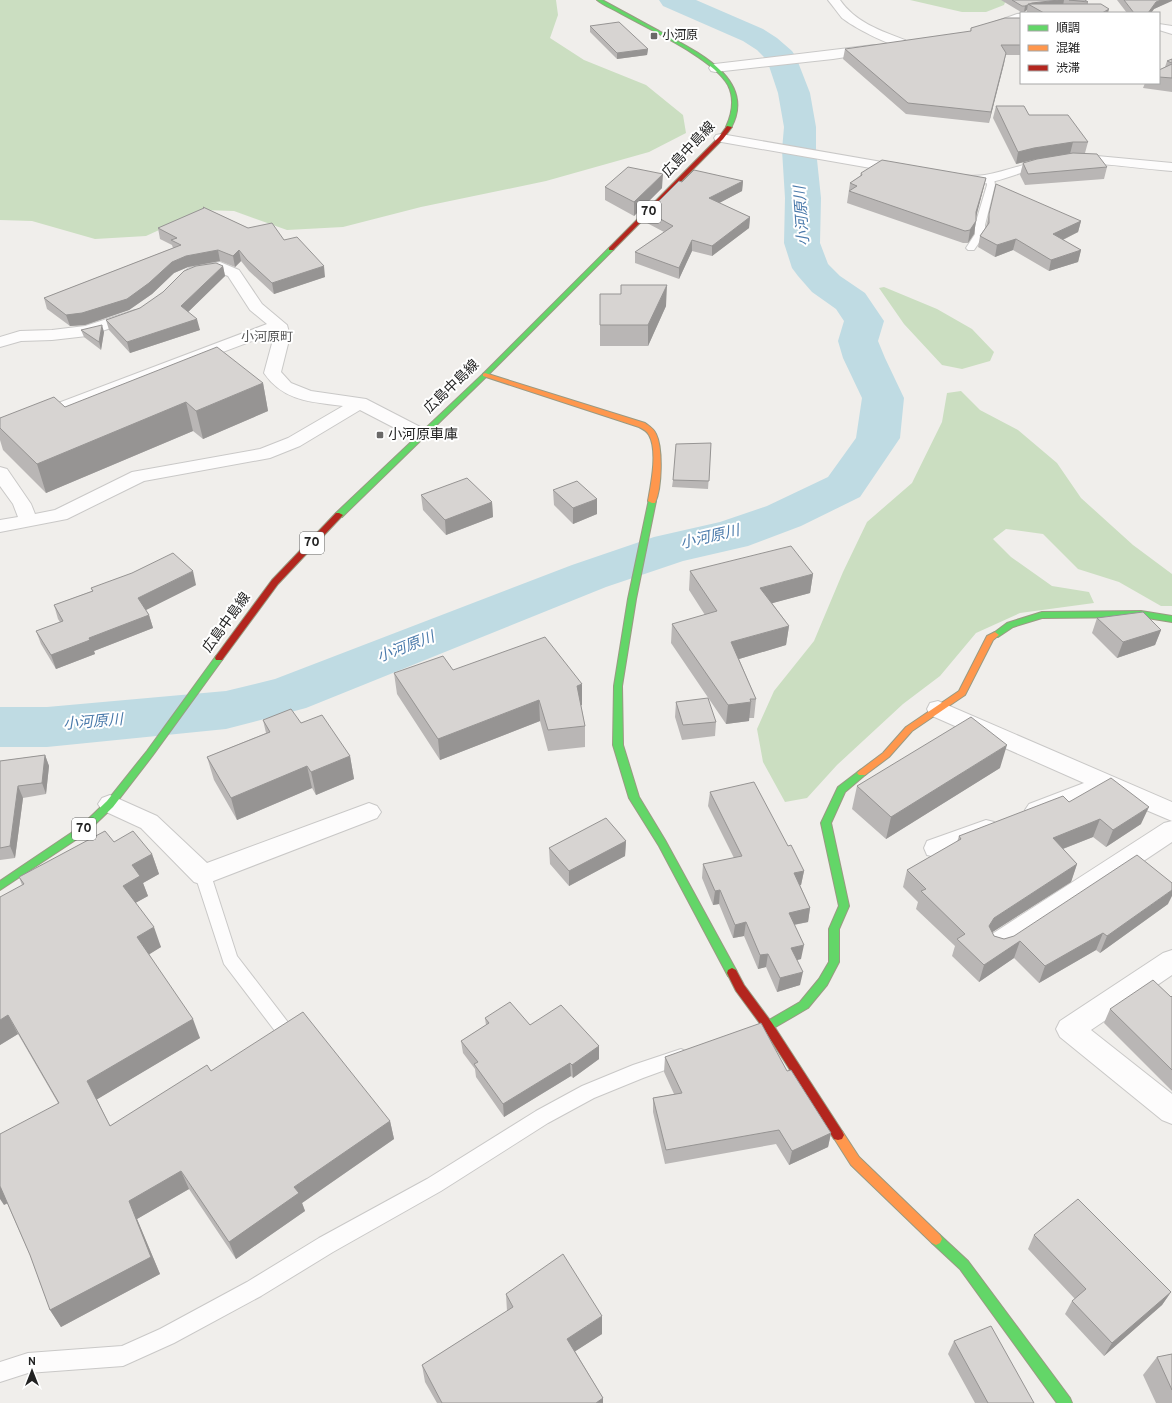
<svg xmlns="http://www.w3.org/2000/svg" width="1172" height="1403" viewBox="0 0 1172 1403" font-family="Overpass,'Noto Sans JP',sans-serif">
<rect width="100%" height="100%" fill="#f0eeeb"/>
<!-- forest -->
<path fill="#cbdec1" d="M 0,0 L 556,0 L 558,15 L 550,38 L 584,60 L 646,85 L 683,115 L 686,133 L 649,152 L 546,181 L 421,207 L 343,227 L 287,230 L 234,211 L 203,210 L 146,236 L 95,239 L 32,221 L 0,220 Z
M 910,0 L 1006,0 L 1004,5 L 986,12 L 962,12 Z
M 884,287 L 937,309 L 972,329 L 994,352 L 990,361 L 962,369 L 942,365 L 904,324 L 879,288 Z
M 961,391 L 980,410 L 1018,430 L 1057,463 L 1081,498 L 1133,545 L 1172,574 L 1172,606 L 1161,606 L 1119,582 L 1078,569 L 1043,534 L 1006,529 L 993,539 L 1011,557 L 1052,586 L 1089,592 L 1094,603 L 1020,613 L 976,633 L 940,676 L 903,704 L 837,765 L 807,798 L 785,802 L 763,762 L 757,729 L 774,691 L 814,641 L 843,572 L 867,522 L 912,483 L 942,422 L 947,393 Z"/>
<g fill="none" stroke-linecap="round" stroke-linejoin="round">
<!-- river -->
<path fill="#bfdbe3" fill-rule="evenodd" d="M 659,0 L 696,0 L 763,29 L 777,38 L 792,51 L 796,57 L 810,93 L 816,127 L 816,150 L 821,198 L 820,243 L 828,264 L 840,276 L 865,293 L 884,321 L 878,341 L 885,358 L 904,398 L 900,438 L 860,497 L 801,526 L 748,546 L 683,561 L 606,587 L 306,708 L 226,729 L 47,747 L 0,747 L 0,707 L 47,707 L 226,691 L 275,679 L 572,565 L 654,537 L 720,522 L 767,506 L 828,477 L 856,438 L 862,398 L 843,358 L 838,341 L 844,321 L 836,309 L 812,292 L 798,276 L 792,268 L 784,243 L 785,198 L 782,150 L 784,127 L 778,93 L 767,60 L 757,50 L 743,41 L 663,6 Z"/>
<defs>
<path id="lane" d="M 990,175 L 994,178 L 995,185 L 985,225 L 985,234 L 974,250 L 968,250 L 966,248 L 975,234 L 975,225 L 987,185 L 986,178 Z
M 203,869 L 209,871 L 211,875 L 237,956 L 287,1021 L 290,1026 L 287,1031 L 281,1033 L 275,1031 L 224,964 L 195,875 L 197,871 Z
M 681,1049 L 687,1052 L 690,1057 L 687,1062 L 643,1078 L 594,1098 L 548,1123 L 441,1191 L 333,1252 L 261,1296 L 174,1343 L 123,1366 L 28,1373 L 0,1382 L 0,1362 L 28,1353 L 122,1346 L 160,1329 L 247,1282 L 319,1238 L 427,1179 L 536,1111 L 582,1086 L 633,1065 Z"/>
<path id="street" d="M 828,0 L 840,0 C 855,22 881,31 905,40 L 907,43 L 905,46 C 893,49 852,26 842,18 C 837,12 833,6 828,0 Z
M 1021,13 L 1021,20 L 988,31 L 984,30 L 982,28 L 984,26 L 1017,14 L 1023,13 Z
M 1159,24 L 1172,26 L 1172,34 L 1159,30 Z
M 874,45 L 878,46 L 880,49 L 878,52 L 833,59 L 715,72 L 711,71 L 709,68 L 711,65 L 715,64 Z
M 721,134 L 905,166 L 910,167 L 912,170 L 910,173 L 905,174 L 716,141 L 714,138 L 716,135 Z
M 1067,156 L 1097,156 L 1172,163 L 1172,171 C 1133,168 1092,160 1053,165 C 1019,169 987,192 951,183 L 949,180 L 951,177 C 962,174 974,177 985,175 C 1013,170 1038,158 1067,156 Z
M 220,262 L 239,270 L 262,304 L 287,325 L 290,336 L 281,372 L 291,383 L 311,391 L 366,399 L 428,431 L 431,435 L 428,439 L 422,440 L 416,439 L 360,410 L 300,446 L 270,458 L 144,481 L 67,519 L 0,532 L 0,520 L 18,517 L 13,504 L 0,486 L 0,467 L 7,469 L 31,504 L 35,514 L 55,510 L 132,472 L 260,449 L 288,438 L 343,406 C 311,402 283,401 264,373 L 274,336 L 273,333 L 0,436 L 0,425 L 267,324 L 250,310 L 228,276 L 218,272 L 194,276 L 189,274 L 186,271 L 189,268 Z
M 135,310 L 141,312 L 143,315 L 141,318 L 87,336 L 52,340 L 21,341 L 0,347 L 0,337 L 20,331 L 52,330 L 85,326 Z
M 938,701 L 1172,802 L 1172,842 L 1007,952 L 998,955 L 989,952 L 985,944 L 989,936 L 1164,823 L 1172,821 L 1106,793 L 1037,819 L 1029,816 L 1025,810 L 1029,804 L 1084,783 L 930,715 L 927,709 L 930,703 Z
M 110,795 L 157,816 L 207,863 L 369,803 L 377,806 L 381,812 L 377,818 L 203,885 L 194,882 L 141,828 L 102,810 L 98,804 L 102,798 Z
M 986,820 L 994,822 L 998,829 L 994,836 L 936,857 L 927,855 L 924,848 L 927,841 Z
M 1172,950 L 1172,975 L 1091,1030 L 1172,1094 L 1172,1124 L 1162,1120 L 1060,1037 L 1056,1029 L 1060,1021 L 1163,953 Z"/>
<path id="fast" d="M 597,0 L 602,0 C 621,10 640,21 659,31 C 693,50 758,78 731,128 L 726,127 C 732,114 735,99 728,85 C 713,58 646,28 618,12 C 611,8 603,5 597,0 Z
M 609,248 L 614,249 L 487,376 L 342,517 L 336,517 L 335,515 L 336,513 L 483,374 Z
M 649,499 L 652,499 L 656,501 L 636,599 L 622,686 L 623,745 L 639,797 L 665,840 L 736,970 L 737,973 L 736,976 L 732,978 L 728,976 L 659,846 L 629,798 L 613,745 L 614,686 L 628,599 Z
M 1141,611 L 1172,616 L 1172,622 L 1141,617 L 1042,618 L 1013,627 L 998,637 L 992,637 L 991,635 L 1007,623 L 1042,612 Z
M 219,655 L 223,658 L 222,660 L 153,755 L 113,807 L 86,833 L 0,890 L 0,881 L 80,827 L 107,801 L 147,751 L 216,656 Z
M 862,769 L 865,771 L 867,773 L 865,775 L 845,792 L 831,823 L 849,906 L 839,929 L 839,962 L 827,985 L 808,1008 L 772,1029 L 768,1031 L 764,1029 L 762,1026 L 764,1023 L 800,1002 L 819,979 L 829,962 L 829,929 L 839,906 L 821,823 L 838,787 L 859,771 Z
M 936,1233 L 940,1235 L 968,1261 L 1070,1398 L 1072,1403 L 1057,1403 L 960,1269 L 932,1243 L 930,1239 L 932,1235 Z"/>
<path id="slow" d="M 485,373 L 645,423 C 649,426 654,429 656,434 C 663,448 662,488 655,503 L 652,503 L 648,501 C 651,484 658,451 649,435 C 647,431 643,429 639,427 L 483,376 L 483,374 Z
M 995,632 L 999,635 L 993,640 L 965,695 L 912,731 L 889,757 L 865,775 L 859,775 L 857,773 L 859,771 L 883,753 L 906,727 L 959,691 L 987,636 Z
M 838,1130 L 842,1131 L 859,1157 L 940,1235 L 942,1239 L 940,1243 L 936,1245 L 932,1243 L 851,1165 L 832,1135 L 834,1131 Z"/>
<path id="jam" d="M 727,126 L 732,127 L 723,139 L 613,250 L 609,250 L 609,248 L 719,137 Z
M 336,513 L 339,513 L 343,515 L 278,584 L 222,660 L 216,660 L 215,658 L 216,656 L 272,580 Z
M 732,968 L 736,970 L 744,985 L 772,1023 L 842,1131 L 844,1135 L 842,1139 L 838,1140 L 834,1139 L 764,1029 L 736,991 L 727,973 L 728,970 Z"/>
</defs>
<!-- lane casing -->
<use href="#lane" stroke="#c9c8c7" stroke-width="2"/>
<!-- street casing -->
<use href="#street" stroke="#c9c8c7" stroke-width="2"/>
<!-- fast casing -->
<use href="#fast" stroke="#999a82" stroke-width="2"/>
<!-- slow casing -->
<use href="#slow" stroke="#999a82" stroke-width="2"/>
<!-- jam casing -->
<use href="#jam" stroke="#999a82" stroke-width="2"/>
<!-- lane -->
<use href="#lane" fill="#fdfcfc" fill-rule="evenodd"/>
<!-- street -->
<use href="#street" fill="#fdfcfc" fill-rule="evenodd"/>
<!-- fast -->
<use href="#fast" fill="#63d668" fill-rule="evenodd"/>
<!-- slow -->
<use href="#slow" fill="#ff974d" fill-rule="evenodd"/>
<!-- jam -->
<use href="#jam" fill="#b3261e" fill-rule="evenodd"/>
</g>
<!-- wall -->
<path fill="#b9b6b5" d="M 1001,0 L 1085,0 L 1088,2 L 1088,4 L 1108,13 L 1027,13 L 1027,10 L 1024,12 L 1021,12 Z
M 1117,0 L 1172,0 L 1154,9 L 1151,13 L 1127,13 Z
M 1021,18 L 1021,55 L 1005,55 L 989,123 L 906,114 L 843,59 L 845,49 L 970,32 L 971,28 Z
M 590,26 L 648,49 L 647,55 L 617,59 L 590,32 Z
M 1172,59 L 1172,92 L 1143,88 L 1145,83 L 1159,83 L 1159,70 L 1165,67 L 1167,61 Z
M 996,106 L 1029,115 L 1088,142 L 1085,153 L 1107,167 L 1104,179 L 1025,185 L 1020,175 L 1023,163 L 1070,154 L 1032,160 L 1016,164 L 993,118 Z
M 861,173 L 986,178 L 983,190 L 976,216 L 976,221 L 974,234 L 968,243 L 963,243 L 847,203 L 850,183 L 860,176 Z
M 743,181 L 742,191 L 719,203 L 750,217 L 749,228 L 712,256 L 692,251 L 679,279 L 635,263 L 635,252 L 664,232 L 647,223 L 648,212 L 682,182 Z
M 605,187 L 662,188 L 634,216 L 605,200 Z
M 203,207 L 248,228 L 284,240 L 325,277 L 274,294 L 249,271 L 241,261 L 235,267 L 220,261 L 188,267 L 174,273 L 152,294 L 129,310 L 85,325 L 70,326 L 47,309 L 44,298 L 173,248 L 172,245 L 160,239 L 158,228 L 204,209 Z
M 989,214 L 1081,221 L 1078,232 L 1063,240 L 1081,250 L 1078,262 L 1049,271 L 1013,250 L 995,257 L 978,247 L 980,236 L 986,227 Z
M 223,266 L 225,276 L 188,312 L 200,330 L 130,353 L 109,330 L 106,320 L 140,308 Z
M 621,285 L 666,306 L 648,346 L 600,346 L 600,294 L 621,294 Z
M 81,330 L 104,332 L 101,350 L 84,337 Z
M 263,383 L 268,411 L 203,439 L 193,431 L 46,493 L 3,450 L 0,440 L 0,418 L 65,407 Z
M 711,443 L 708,489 L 672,487 L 673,480 Z
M 553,490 L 597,499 L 597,514 L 573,524 L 554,505 Z
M 421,495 L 492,502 L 493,517 L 446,535 L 423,510 Z
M 690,571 L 813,574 L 810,593 L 772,603 L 789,626 L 786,645 L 739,659 L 756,699 L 754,718 L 749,718 L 749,721 L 726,724 L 671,643 L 672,624 L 705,615 L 689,590 Z
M 196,585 L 146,610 L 149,615 L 153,628 L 94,651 L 95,654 L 56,669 L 41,644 L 36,631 L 60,622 L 58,619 L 54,605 L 92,591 L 91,588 Z
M 1097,618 L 1161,630 L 1155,645 L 1117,658 L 1092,633 Z
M 453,670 L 582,705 L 581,705 L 585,726 L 585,747 L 548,751 L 540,721 L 440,760 L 397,694 L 394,673 Z
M 676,702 L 716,722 L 715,736 L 682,740 L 675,717 Z
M 263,720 L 301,723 L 350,756 L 354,779 L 316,795 L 312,788 L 237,820 L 214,780 L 207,757 L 266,733 Z
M 45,755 L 49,766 L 46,794 L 23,798 L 15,858 L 0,860 L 0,761 Z
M 1000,768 L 886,839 L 852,809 L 857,786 Z
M 710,792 L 788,846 L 804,871 L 801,885 L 800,885 L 810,908 L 808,922 L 794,925 L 801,959 L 797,960 L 800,985 L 777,992 L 766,967 L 758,969 L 744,936 L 733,938 L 719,904 L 713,905 L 702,878 L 703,864 L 734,858 L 708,806 Z
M 1069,802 L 1141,824 L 1106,847 L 1093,837 L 1063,849 L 1077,864 L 1071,882 L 992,932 L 994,936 L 1004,939 L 1168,904 L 1100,953 L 1096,950 L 1039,983 L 1014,958 L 979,982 L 952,956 L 955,946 L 916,909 L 918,902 L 903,887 L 907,870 L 957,842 L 959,836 Z
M 626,841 L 625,856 L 569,886 L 550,864 L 549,848 Z
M 114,842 L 152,854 L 159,874 L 143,883 L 148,896 L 135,903 L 161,947 L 149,954 L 200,1038 L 97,1099 L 110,1126 L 211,1071 L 390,1121 L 394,1139 L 302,1203 L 305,1211 L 236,1259 L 189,1189 L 137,1219 L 160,1274 L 61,1327 L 50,1310 L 30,1255 L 7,1203 L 4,1205 L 58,1103 L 18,1034 L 0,1045 L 22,885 L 19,877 Z
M 1172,996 L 1172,1091 L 1104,1023 L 1110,1009 L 1171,997 Z
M 485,1018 L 530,1025 L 599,1046 L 599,1059 L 573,1078 L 571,1076 L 504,1117 L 476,1077 L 475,1069 L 463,1053 L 461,1041 L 486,1025 Z
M 665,1057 L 787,1071 L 831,1133 L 828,1147 L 789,1165 L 776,1144 L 665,1164 L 653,1112 L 653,1098 L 674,1094 L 664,1072 Z
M 1034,1235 L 1171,1292 L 1162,1305 L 1104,1356 L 1065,1314 L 1072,1301 L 1075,1299 L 1028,1249 Z
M 506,1294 L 602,1334 L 575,1351 L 603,1398 L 603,1403 L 437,1403 L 425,1382 L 422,1365 L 507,1311 Z
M 954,1341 L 1034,1403 L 975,1403 L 948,1354 Z
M 1172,1354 L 1172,1403 L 1156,1403 L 1143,1375 L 1157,1357 Z"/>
<!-- shaded-wall -->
<path fill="#969493" d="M 1059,0 L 1064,0 L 1063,6 L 1028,4 L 1027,10 L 1024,12 L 1025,6 L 1032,3 Z
M 1161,0 L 1172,0 L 1172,1 L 1154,9 L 1151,13 L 1148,13 L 1156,2 Z
M 1109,9 L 1108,13 L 1102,13 Z
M 648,49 L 647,55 L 617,59 L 617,53 Z
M 1006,53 L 1004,64 L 989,123 L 991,112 Z
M 1073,142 L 1070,154 L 1032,160 L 1016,164 L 1018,152 L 1034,148 Z
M 663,174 L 662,188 L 634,216 L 634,202 Z
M 986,178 L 983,190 L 974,225 L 976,212 Z
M 743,181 L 742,191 L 708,209 L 709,198 Z
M 750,217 L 749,228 L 712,256 L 712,246 Z
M 976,221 L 974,234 L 968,243 L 970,230 Z
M 1081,221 L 1078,232 L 1050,246 L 1053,234 Z
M 1016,239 L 1013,250 L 995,257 L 997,245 Z
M 692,240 L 692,251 L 679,279 L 679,268 Z
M 218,250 L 220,261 L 188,267 L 174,273 L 152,294 L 129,310 L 85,325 L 70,326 L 66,315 L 172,262 L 186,256 Z
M 239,250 L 241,261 L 235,267 L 233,256 Z
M 1081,250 L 1078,262 L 1049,271 L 1051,260 Z
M 223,266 L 225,276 L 184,316 L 181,306 Z
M 324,266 L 325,277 L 274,294 L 272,283 Z
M 667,285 L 666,306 L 648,346 L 648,325 Z
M 197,319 L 200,330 L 130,353 L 127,342 Z
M 102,325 L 104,332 L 101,350 L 99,342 Z
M 263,383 L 268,411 L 203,439 L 196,411 Z
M 186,402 L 193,431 L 46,493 L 37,464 Z
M 597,499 L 597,514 L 573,524 L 573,508 Z
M 492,502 L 493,517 L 446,535 L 445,520 Z
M 193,571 L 196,585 L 142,612 L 138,598 Z
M 813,574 L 810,593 L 758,607 L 760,588 Z
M 149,615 L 153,628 L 94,651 L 95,654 L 56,669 L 51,655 L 89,638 Z
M 789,626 L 786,645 L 729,662 L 731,642 Z
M 1161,630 L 1155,645 L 1117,658 L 1123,642 Z
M 582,684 L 582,705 L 577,707 L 577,686 Z
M 539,700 L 540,721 L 440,760 L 438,739 Z
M 751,702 L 749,721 L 726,724 L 728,705 Z
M 1007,745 L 1000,768 L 886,839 L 891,817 Z
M 45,755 L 49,766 L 46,794 L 42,783 Z
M 350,756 L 354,779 L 316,795 L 311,772 Z
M 307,766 L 312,788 L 237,820 L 231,798 Z
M 18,786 L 23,798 L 15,858 L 10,846 Z
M 1149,807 L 1141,824 L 1106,847 L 1113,830 Z
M 1100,819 L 1093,837 L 1047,855 L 1053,838 Z
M 626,841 L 625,856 L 569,886 L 569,871 Z
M 152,854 L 159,874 L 143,883 L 148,896 L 130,906 L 123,886 L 132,865 Z
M 1077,864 L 1071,882 L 988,935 L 989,926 L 994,918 Z
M 804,871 L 801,885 L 792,887 L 794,873 Z
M 720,890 L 719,904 L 713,905 L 715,891 Z
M 1172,890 L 1172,896 L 1168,904 L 1100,953 L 1107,936 Z
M 810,908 L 808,922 L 787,926 L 789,913 Z
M 746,922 L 744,936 L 733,938 L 735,925 Z
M 154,927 L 161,947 L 145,957 L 137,937 Z
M 1103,933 L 1096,950 L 1039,983 L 1045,966 Z
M 1020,941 L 1014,958 L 979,982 L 984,965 Z
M 804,945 L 801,959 L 789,962 L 791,948 Z
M 768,954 L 766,967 L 758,969 L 760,955 Z
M 803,972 L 800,985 L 777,992 L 780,978 Z
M 8,1015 L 18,1034 L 0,1045 L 0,1020 Z
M 193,1019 L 200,1038 L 96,1100 L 87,1081 Z
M 599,1046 L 599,1059 L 573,1078 L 572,1065 Z
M 570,1063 L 571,1076 L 504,1117 L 503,1104 Z
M 390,1121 L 394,1139 L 302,1203 L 305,1211 L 236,1259 L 229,1242 L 294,1187 Z
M 831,1133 L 828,1147 L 789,1165 L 792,1151 Z
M 181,1171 L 189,1189 L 137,1219 L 160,1274 L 61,1327 L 50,1310 L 129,1201 Z
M 0,1186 L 10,1202 L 4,1205 L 0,1199 Z
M 1171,1292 L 1162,1305 L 1104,1356 L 1112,1343 Z
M 602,1316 L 602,1334 L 568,1356 L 567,1339 Z
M 603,1398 L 603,1403 L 596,1403 Z"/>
<!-- building -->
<path fill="#d7d4d2" stroke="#969493" d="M 1012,0 L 1059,0 L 1032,3 L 1025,6 L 1022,6 Z
M 1069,0 L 1085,0 L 1088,2 Z
M 1124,0 L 1161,0 L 1156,2 L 1148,13 L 1134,13 Z
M 1028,4 L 1101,4 L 1109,9 L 1102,13 L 1044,13 Z
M 1005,18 L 1021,18 L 1021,45 L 1001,45 L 1006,53 L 991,112 L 908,103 L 845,49 L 971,31 L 971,28 Z
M 619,22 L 648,49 L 617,53 L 590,26 Z
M 1172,59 L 1172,63 L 1167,61 Z
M 1172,64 L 1172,78 L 1159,77 L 1159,70 Z
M 996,106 L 1024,106 L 1029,115 L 1068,115 L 1088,142 L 1073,142 L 1034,148 L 1018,152 Z
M 1073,153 L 1097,154 L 1107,167 L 1028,174 L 1023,163 L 1037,159 Z
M 882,160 L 986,178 L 976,212 L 976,221 L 970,230 L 965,231 L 849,191 L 857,186 L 850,183 L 862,175 L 861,173 Z
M 628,167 L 663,174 L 634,202 L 605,187 Z
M 694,170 L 743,181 L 709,198 L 750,217 L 712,246 L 692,240 L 679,268 L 635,252 L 673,226 L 648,212 L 679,181 L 682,182 Z
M 996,184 L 1081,221 L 1053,234 L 1081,250 L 1051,260 L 1016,239 L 997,245 L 980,236 L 989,223 L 989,214 Z
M 203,207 L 248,228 L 272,223 L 284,240 L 297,237 L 324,266 L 272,283 L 247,260 L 239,250 L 233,256 L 218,250 L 186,256 L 172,262 L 149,283 L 127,299 L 82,313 L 66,315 L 44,298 L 181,245 L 171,240 L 177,238 L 158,228 L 204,208 Z
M 216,263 L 223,266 L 181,306 L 197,319 L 127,342 L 106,320 L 140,308 L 163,292 L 184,271 L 196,266 Z
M 621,285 L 667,285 L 648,325 L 600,325 L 600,294 L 621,294 Z
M 102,325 L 99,342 L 81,330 Z
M 217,347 L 263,383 L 196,411 L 186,402 L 37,464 L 0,428 L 0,418 L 54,397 L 65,407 Z
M 711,443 L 709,481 L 673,480 L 676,444 Z
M 467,478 L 492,502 L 445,520 L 421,495 Z
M 577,481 L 597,499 L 573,508 L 553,490 Z
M 791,546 L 813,574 L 760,588 L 789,626 L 731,642 L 756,699 L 750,699 L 751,702 L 728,705 L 672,624 L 717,611 L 690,571 Z
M 173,553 L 193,571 L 138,598 L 149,615 L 89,638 L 90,640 L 51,655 L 36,631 L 63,621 L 54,605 L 93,591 L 91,588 L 132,573 Z
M 1143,612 L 1161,630 L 1123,642 L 1097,618 Z
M 545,637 L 582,684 L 577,686 L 585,726 L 548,730 L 539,700 L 438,739 L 394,673 L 443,656 L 453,670 Z
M 708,698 L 716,722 L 683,725 L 676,702 Z
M 291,709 L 301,723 L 322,715 L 350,756 L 311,772 L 307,766 L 231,798 L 207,757 L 270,732 L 263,720 Z
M 971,717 L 1007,745 L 891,817 L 857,786 Z
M 45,755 L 42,783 L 18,786 L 10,846 L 0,848 L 0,761 Z
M 1111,778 L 1149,807 L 1113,830 L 1100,819 L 1053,838 L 1077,864 L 994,918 L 989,926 L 994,936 L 1004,939 L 1014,936 L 1137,855 L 1172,883 L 1172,890 L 1107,936 L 1103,933 L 1045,966 L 1020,941 L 984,965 L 957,939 L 965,934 L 921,891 L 926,889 L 907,870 L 961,839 L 959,836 L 1063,796 L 1069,802 Z
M 754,782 L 788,846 L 791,845 L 804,871 L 794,873 L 810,908 L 789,913 L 804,945 L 791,948 L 803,972 L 780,978 L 768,954 L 760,955 L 746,922 L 735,925 L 720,890 L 715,891 L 703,864 L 742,856 L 710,792 Z
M 606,818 L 626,841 L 569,871 L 549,848 Z
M 105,831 L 114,842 L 133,831 L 152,854 L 132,865 L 140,876 L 123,886 L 154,927 L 137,937 L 193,1019 L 87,1081 L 110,1126 L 207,1065 L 211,1071 L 303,1012 L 390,1121 L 294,1187 L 299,1193 L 229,1242 L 181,1171 L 129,1201 L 151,1257 L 50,1310 L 30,1255 L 0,1186 L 0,1134 L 59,1103 L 8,1015 L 0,1020 L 0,897 L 24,884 L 19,877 Z
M 1153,980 L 1171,997 L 1172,996 L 1172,1070 L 1110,1009 Z
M 510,1002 L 530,1025 L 561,1005 L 599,1046 L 572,1065 L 570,1063 L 503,1104 L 474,1064 L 478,1062 L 461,1041 L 489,1023 L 485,1018 Z
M 761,1023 L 787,1071 L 791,1070 L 831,1133 L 792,1151 L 779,1130 L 666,1150 L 653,1098 L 682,1093 L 665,1057 Z
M 1078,1199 L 1171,1292 L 1112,1343 L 1072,1301 L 1086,1289 L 1034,1235 Z
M 563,1254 L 602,1316 L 567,1339 L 603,1398 L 596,1403 L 442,1403 L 422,1365 L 513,1307 L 506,1294 Z
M 991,1326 L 1034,1403 L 988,1403 L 954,1341 Z
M 1172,1354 L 1172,1390 L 1157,1357 Z"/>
<!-- markers -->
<g fill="#6a6968" stroke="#fff" stroke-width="1.5">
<rect x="650" y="32" width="8" height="8" rx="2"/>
<rect x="376" y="431" width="8" height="8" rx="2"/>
</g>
<g text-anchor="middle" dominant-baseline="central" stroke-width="4" stroke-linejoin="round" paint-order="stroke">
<!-- far-poi labels -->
<g font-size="12" fill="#222" stroke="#fff" text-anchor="start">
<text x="662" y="36">小河原</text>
</g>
<!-- shield labels -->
<g fill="#fff" stroke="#646464" stroke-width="1">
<rect x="637" y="201" width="24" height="22" rx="3"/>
<rect x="300" y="532" width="24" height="22" rx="3"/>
<rect x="72" y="818" width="24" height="22" rx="3"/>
</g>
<g font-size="13" font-weight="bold" fill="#222">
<text x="649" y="212">70</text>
<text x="312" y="543">70</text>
<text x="84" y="829">70</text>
</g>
<!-- far-quarter labels -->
<g font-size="13" fill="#555" stroke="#fff">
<text x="267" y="338">小河原町</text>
</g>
<!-- street labels -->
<g font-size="14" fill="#222" stroke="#fff">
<text transform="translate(689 150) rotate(-47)">広島中島線</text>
<text transform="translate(452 387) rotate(-44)">広島中島線</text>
<text transform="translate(227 623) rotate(-54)">広島中島線</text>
</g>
<!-- poi labels -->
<g font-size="14" fill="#222" stroke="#fff" text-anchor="start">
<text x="388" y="435">小河原車庫</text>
</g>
<!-- water labels -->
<g font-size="15" font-style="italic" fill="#4a7aab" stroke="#fff">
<text transform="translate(803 216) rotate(-94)">小河原川</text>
<text transform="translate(710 538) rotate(-13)">小河原川</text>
<text transform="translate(406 648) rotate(-21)">小河原川</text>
<text transform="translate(93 723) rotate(-5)">小河原川</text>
</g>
</g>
<!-- legend -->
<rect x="1020" y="12" width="140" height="72" fill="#ffffff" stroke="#a7a7a7"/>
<rect x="1028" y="25" width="20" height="6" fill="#63d668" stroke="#a7a7a7"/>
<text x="1056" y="32" font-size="12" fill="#222222">順調</text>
<rect x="1028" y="45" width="20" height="6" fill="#ff974d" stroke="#a7a7a7"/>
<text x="1056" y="52" font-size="12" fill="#222222">混雑</text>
<rect x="1028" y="65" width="20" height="6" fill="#b3261e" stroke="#a7a7a7"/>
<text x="1056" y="72" font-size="12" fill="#222222">渋滞</text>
<!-- north arrow -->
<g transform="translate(32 1371)" stroke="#ffffff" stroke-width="3" paint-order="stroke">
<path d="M0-3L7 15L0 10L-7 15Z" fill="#222222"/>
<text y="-6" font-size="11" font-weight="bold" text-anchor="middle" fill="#222222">N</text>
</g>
</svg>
